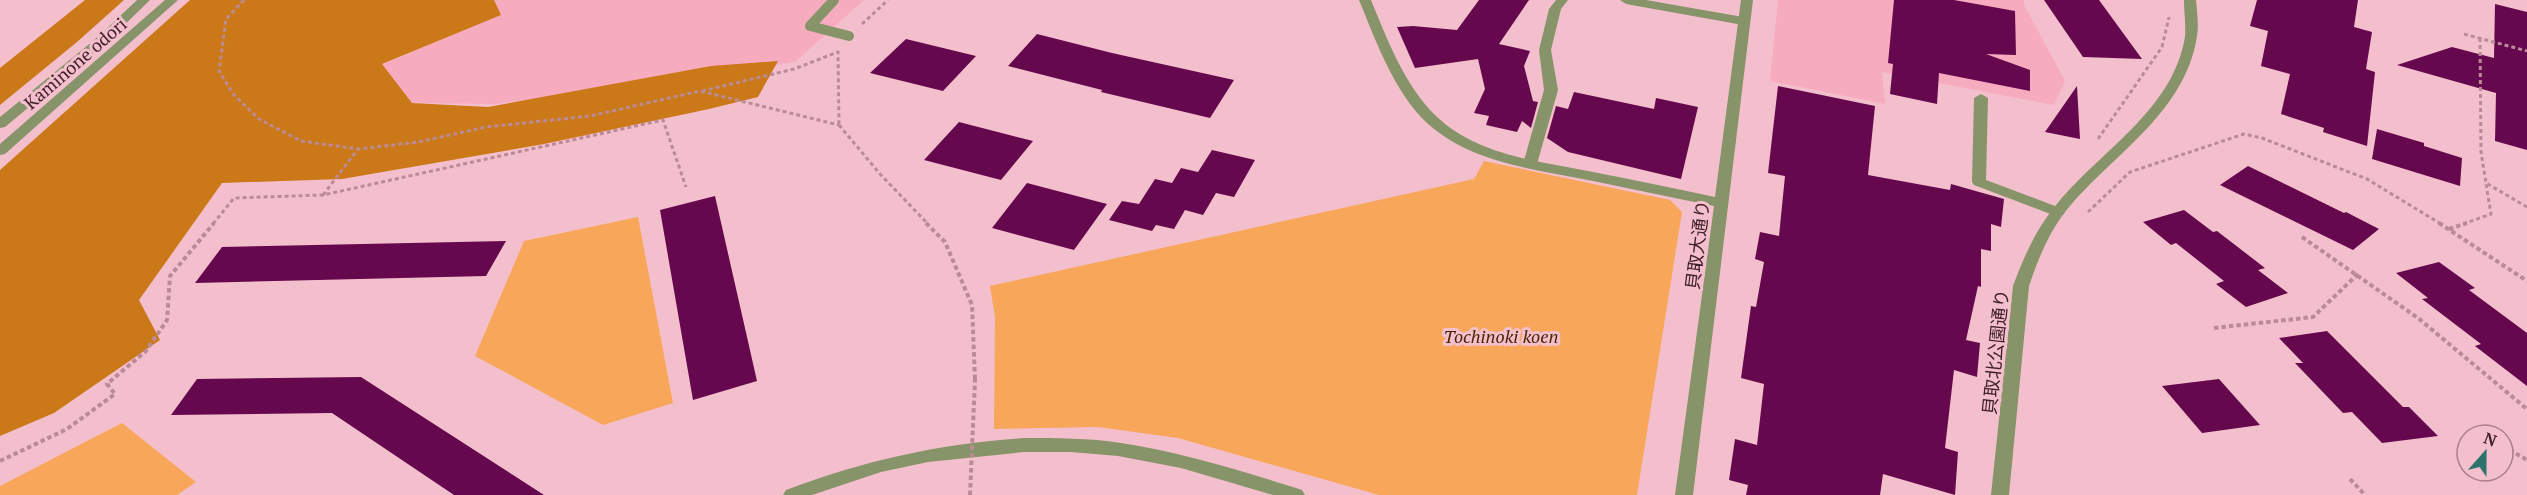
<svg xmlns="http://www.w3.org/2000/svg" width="2527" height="495" viewBox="0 0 2527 495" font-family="'PT Serif','Noto Sans JP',serif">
<rect width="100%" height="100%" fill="#f4bfcc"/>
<!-- built -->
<path fill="#f7abbf" d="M 494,0 L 864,0 L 795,62 L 496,104 L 412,103 L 381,65 L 500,15 Z
M 1778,0 L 2024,0 L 2024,5 L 2065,81 L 2054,105 L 1882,72 L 1885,104 L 1770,81 Z"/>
<!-- green -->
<path fill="#f7a65a" d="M 1484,161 L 1670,200 L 1682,212 L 1637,495 L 1379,495 L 1178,438 L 1098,427 L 994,429 L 995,317 L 990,286 L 1474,179 Z
M 638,217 L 673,403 L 603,425 L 475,356 L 524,241 Z
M 122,423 L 196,482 L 177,495 L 0,495 L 0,486 Z"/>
<!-- forest -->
<path fill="#cb7819" d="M 85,0 L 124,0 L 77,42 L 0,105 L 0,68 Z
M 190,0 L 494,0 L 501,15 L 382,64 L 412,103 L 488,107 L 711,66 L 778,61 L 758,97 L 709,109 L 544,144 L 342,179 L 222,183 L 139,300 L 160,340 L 54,413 L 0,436 L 0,170 Z"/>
<!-- building -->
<path fill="#66084e" d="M 1479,0 L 1529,0 L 1499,44 L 1530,51 L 1524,66 L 1533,101 L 1538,102 L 1531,128 L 1522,121 L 1517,132 L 1486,125 L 1489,116 L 1474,113 L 1485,89 L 1478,59 L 1415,68 L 1397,27 L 1413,26 L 1457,30 Z
M 1894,0 L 1954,0 L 2015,11 L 2016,55 L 1986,54 L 2030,70 L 2030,91 L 1939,73 L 1937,104 L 1890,94 L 1893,64 L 1888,63 Z
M 2044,0 L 2099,0 L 2142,59 L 2083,57 Z
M 2257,0 L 2358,0 L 2354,27 L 2372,32 L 2366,69 L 2375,72 L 2367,146 L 2323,132 L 2324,128 L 2281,114 L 2290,74 L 2261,66 L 2268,31 L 2250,26 Z
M 2495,4 L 2527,12 L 2527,150 L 2495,141 L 2496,93 L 2397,65 L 2452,47 L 2494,58 Z
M 1037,34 L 1112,53 L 1234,80 L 1210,118 L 1101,92 L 1102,90 L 1008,66 Z
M 906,39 L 976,56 L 943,91 L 870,73 Z
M 1778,86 L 1875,106 L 1868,175 L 1950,190 L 1951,184 L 2004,199 L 2001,227 L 1991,224 L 1991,251 L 1981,249 L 1981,287 L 1978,286 L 1966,340 L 1980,343 L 1977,377 L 1954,370 L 1945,448 L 1958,452 L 1955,495 L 1883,474 L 1880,495 L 1746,495 L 1748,485 L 1729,480 L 1735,439 L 1757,445 L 1764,384 L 1741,378 L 1751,306 L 1756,307 L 1764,262 L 1755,259 L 1760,232 L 1779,236 L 1785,176 L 1768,173 Z
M 2077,86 L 2080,139 L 2045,132 Z
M 1574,92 L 1654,109 L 1656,98 L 1698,107 L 1681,179 L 1568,152 L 1547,138 L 1556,106 L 1568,109 Z
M 959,122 L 1033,141 L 1001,180 L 924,160 Z
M 2377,129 L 2424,143 L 2424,146 L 2462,158 L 2460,186 L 2372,159 Z
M 1212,150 L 1255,160 L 1234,197 L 1216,193 L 1203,215 L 1185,210 L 1174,229 L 1156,225 L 1152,231 L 1109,220 L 1122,201 L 1139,204 L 1155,179 L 1172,183 L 1181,168 L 1198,172 Z
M 2248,166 L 2344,213 L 2346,212 L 2379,229 L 2353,250 L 2220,185 Z
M 1027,183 L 1107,204 L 1074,250 L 992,228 Z
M 715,196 L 757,381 L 693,400 L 660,210 Z
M 2184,210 L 2213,232 L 2217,231 L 2265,268 L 2258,270 L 2288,293 L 2246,307 L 2216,284 L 2224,281 L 2176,243 L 2171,245 L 2143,222 Z
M 506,241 L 486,276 L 195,283 L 222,247 Z
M 2439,262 L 2475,288 L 2469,290 L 2527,333 L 2527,386 L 2475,346 L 2481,344 L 2422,299 L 2428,298 L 2396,273 Z
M 2327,331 L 2403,407 L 2409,407 L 2438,436 L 2382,443 L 2352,412 L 2343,413 L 2295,363 L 2303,363 L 2279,338 Z
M 361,377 L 544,495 L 454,495 L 332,413 L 171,415 L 197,379 Z
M 2219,379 L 2260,425 L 2202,433 L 2162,386 Z"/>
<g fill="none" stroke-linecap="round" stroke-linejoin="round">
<!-- path-far1 -->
<path stroke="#ba8b97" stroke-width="3" stroke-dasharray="4 3" stroke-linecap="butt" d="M 244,0 L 226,19 L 219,71 L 234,95 L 259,119 L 301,141 L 359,149 L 418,142 L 486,127 L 590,116 L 700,91 L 839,125
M 862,24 L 888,0
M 2464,34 L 2527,51
M 2480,38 L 2481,152 L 2486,183 L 2527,207
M 702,91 L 794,69 L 838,52 L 839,125
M 839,125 L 880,174 L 928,224
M 2098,139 L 2162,47 L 2169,17
M 323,195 L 358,149
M 2088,212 L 2130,172 L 2244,134 L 2262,138 L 2367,179 L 2441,224
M 213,224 L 234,198 L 323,195 L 663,120 L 686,187
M 2463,224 L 2491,214 L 2486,184"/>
<!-- path -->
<path stroke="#ba8b97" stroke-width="4" stroke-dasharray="4.5 3" stroke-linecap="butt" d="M 926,223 L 945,242 L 972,305 L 975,379
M 2439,223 L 2527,281
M 2449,229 L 2467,223
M 2302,237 L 2418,318 L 2527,409
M 2214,328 L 2313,317 L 2359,273
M 2503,446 L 2527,460
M 0,461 L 67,429 L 115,394 L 107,384 L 146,351 L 167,320 L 170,276 L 214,223
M 2350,479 L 2365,495"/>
<!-- service -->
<path stroke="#879469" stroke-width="10" d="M 834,0 L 810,26 L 849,36"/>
<!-- minor -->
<path fill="#879469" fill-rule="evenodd" d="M 1556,0 L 1568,0 L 1561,9 L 1551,50 L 1558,90 L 1537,164 L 1530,168 L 1523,164 L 1544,90 L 1539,50 L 1549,9 Z
M 1620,0 L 1646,0 L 1743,17 L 1749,21 L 1743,25 L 1626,4 Z
M 1981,94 L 1988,98 L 1986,180 L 2063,209 L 2065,212 L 2063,215 L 2053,215 L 1974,185 L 1972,182 L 1974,98 Z"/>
<!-- tertiary -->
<path fill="#879469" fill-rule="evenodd" d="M 137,0 L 150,0 L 107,42 L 5,127 L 0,128 L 0,117 L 99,36 Z
M 165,0 L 178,0 L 5,154 L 0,155 L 0,144 Z
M 1359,0 L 1371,0 C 1387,39 1405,86 1436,116 C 1478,156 1539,161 1593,172 C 1634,180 1674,188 1715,197 L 1741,0 L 1753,0 L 1693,495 L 1675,495 L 1714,206 C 1673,198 1633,189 1593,181 C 1536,169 1472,164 1427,123 C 1394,92 1376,41 1359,0 Z
M 2184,0 L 2196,0 C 2197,12 2199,25 2197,36 C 2185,116 2107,157 2062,216 C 2047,237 2037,262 2029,286 L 2009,495 L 1991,495 L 2013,286 C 2023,259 2035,231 2053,209 C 2097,152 2172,113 2185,37 C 2186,25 2184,12 2184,0 Z
M 1024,438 C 1056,438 1089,438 1121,443 C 1181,452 1238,470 1296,488 L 1302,490 L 1305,495 L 1273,495 L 1181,468 L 1118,456 L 1071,452 L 1024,452 L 928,462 L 881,472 L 812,495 L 783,495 L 786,490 C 865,460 939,444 1024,438 Z"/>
<!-- path-bridge -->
<path stroke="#ba8b97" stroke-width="4" stroke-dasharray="4.5 3" stroke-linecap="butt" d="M 970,495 L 975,379"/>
</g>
<g text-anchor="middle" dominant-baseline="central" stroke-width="6" stroke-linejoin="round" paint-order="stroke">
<!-- street labels -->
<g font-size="18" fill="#41202a" stroke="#f4bfcc">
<text transform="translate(75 63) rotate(-41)">Kaminone odori</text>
<text transform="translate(1697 245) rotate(-83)">貝取大通り</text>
<text transform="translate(1995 352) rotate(-84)">貝取北公園通り</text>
</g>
<!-- park labels -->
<g font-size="18" font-style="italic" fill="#472501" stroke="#f4bfcc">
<text x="1501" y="336">Tochinoki koen</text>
</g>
</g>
<!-- north arrow -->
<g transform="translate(2485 453) rotate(21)"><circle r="28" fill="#f4bfcc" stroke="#ac7f8b" stroke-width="1.5"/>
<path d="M0-4.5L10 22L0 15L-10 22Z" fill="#2d7369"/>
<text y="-9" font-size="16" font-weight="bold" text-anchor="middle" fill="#41202a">N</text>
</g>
</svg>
